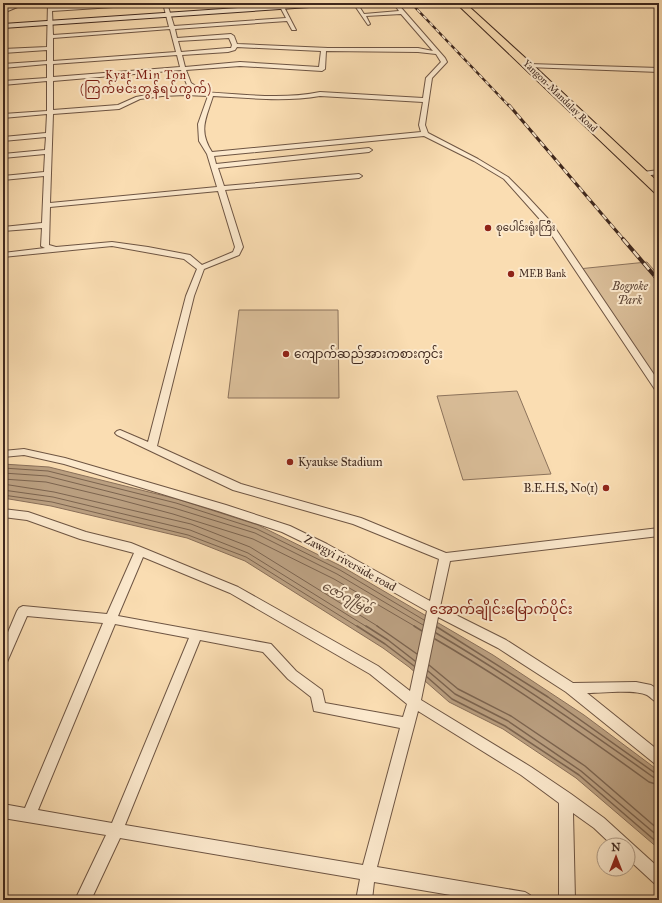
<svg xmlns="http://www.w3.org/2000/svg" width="662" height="903" viewBox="0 0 662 903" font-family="'IM FELL Great Primer','Noto Sans Myanmar',serif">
<rect width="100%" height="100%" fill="#faddb2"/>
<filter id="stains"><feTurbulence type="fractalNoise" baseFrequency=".005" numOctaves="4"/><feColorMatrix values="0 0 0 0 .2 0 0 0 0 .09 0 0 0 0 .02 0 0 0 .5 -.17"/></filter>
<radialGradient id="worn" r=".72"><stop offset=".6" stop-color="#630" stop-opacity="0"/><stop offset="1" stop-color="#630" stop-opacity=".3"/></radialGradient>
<!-- green -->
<path fill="#dabe99" stroke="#8c735c" d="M 647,262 L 659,276 L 659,390 L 578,269 Z
M 239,310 L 338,310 L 339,398 L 228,398 Z
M 517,391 L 551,474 L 463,480 L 437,396 Z"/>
<!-- water -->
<path fill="#ba9f80" stroke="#896f59" d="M 3,464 L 49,467 L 177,499 L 258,525 L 341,566 L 493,655 L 584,715 L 659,771 L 659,849 L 576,778 L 503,729 L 449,702 L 409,667 L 383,648 L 245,561 L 187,538 L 51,506 L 3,498 Z"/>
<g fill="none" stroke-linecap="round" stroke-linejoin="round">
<!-- shore-far1 -->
<path stroke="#7c644f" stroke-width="1" d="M 3,468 L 48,471 L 176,503 L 257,529 L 340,570 L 424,620
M 3,473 L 47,476 L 174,508 L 255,533 L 337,574 L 423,625
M 3,479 L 46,482 L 113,498 L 173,514 L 253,539 L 334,579 L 416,627
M 3,484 L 54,492 L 191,524 L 250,547 L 379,627
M 3,490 L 53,497 L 190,530 L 248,553 L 367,627
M 3,495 L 52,502 L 188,535 L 246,557 L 358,627"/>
<!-- shore -->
<path stroke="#7c644f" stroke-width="1.5" d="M 357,626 L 385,644 L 414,666
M 366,626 L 388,640 L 415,661
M 377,626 L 417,654
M 414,626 L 422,631
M 437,627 L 548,697 L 655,773 L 659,774
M 436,633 C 511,677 582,726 653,777 L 659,779
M 435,639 C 509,682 579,731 649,782 L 659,785
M 429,665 L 458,689 L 511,716 L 585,766 L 659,830
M 428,671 L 455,694 L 508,721 L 581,771 L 659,837
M 427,677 L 452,699 L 505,726 L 579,775 L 659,844"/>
<defs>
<path id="street" d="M 21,3 L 27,3 L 3,13 L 3,10 Z
M 48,3 L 52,3 L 52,8 L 161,3 L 159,4 L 52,11 L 53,35 L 169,27 L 163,3 L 167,3 L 174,26 L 286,18 L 278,3 L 282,3 L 296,30 L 292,30 L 287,21 L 175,29 L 177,38 L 231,34 L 234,36 L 237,44 L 328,48 L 418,48 L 433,51 L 401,14 L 366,16 L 370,24 L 368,25 L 353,3 L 357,3 L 364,14 L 399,11 L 393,3 L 397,3 L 445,58 L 447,62 L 432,78 L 425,125 L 428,133 L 478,159 L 508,177 L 525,194 L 551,222 L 659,382 L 659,392 L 656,391 L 545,225 L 504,179 L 474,161 L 424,136 L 214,156 L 216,164 L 369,148 L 372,150 L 369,152 L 218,168 L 224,186 L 359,174 L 362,176 L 359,178 L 225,190 L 243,247 L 239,255 L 204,269 L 194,296 L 157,446 L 241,484 L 361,518 L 446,553 L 659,528 L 659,536 L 450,561 L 440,607 L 506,640 L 573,683 L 636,682 L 651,685 L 659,690 L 659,703 C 654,702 651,697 647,695 C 635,689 601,693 587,693 L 659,751 L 659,765 L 654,763 L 566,692 L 498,648 L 438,617 L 421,700 L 531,767 L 571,794 L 604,818 L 659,868 L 659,885 L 654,883 L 628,859 L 628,845 L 612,845 L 594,828 L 573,813 L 575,900 L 559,900 L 559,803 L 521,775 L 418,711 L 377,867 L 525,892 L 530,895 L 533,900 L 480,900 L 374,882 L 372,900 L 356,900 L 360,879 L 120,838 L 91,900 L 75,900 L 106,835 L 3,818 L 3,804 L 25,808 L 103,623 L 27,616 L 7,662 L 3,663 L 3,644 L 17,611 L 19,608 L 23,606 L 107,614 L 134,553 L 80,539 L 27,520 L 3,517 L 3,509 L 28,512 L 86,532 L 131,543 L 238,587 L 378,666 L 410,691 L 427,611 L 319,550 L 282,532 L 218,511 L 64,464 L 24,455 L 3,457 L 3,451 L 24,449 L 65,458 L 226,505 L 290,526 L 327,544 L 430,601 L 439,559 L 353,524 L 233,490 L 117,435 L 115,433 L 117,431 L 120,430 L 148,442 L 186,296 L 197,269 L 184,259 L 112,246 L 3,257 L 3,253 L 45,248 L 41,246 L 42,228 L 3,231 L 3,227 L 42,223 L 44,176 L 3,180 L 3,176 L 44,172 L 45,154 L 3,158 L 3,154 L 45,150 L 46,137 L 3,141 L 3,137 L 46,133 L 47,114 L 3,118 L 3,114 L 47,111 L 47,81 L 3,85 L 3,81 L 47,78 L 47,64 L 3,68 L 3,64 L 47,61 L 47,50 L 3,53 L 3,49 L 47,47 ZM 170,29 L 176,52 L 53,61 L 53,38 ZM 229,38 L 232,45 L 231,48 L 228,48 L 181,52 L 178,41 ZM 237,47 L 321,51 L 319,67 L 240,62 L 185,67 L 182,55 L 228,52 L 235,50 ZM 326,51 L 418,52 L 436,54 L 441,62 L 426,78 L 423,98 L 320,92 C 281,100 241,94 202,92 L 201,89 L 191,83 L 186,70 L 240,66 L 322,71 L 325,69 ZM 177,55 L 180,67 L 53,77 L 53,64 ZM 181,70 L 187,85 L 196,92 L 162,92 L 136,97 L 118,105 L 53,110 L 53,81 ZM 186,95 L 208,96 L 198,124 L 199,141 L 207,154 L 217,187 L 50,203 L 53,114 L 119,109 L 140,99 L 162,96 ZM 213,96 C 249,98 285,102 320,96 L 423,102 L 419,125 L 421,132 L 212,152 C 198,130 206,119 213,96 ZM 218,191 L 235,247 L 233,252 L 202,265 L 190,255 L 148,247 L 112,242 L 56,247 L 49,245 L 50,207 ZM 143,557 L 230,593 L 370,674 L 407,704 L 403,717 L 325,703 L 322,690 L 296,671 L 271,644 L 118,616 ZM 115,624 L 189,638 L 112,823 L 38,810 ZM 200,640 L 263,652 L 288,679 L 311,697 L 314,711 L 400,728 L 363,865 L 125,825 Z
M 529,64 L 659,68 L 659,72 L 527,67 L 527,65 Z
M 659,170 L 659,174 L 643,176 L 640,174 L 643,172 Z"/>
<path id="secondary" d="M 310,3 L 342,3 L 339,5 L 3,28 L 3,24 Z"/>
<path id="highway" d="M 456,3 L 465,3 L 532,64 L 659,183 L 659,194 L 655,193 Z"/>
</defs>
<!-- street casing -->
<use href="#street" stroke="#6e5543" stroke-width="2"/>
<!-- secondary casing -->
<use href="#secondary" stroke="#3f281e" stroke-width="2"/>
<!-- highway casing -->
<use href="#highway" stroke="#3f281e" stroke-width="2"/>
<!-- street -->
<use href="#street" fill="#fce9cd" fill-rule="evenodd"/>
<!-- secondary -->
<use href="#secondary" fill="#fce9cd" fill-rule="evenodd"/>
<!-- highway -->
<use href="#highway" fill="#faddb2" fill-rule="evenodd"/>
<defs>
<path id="rail-far2" d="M 411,3 L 509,106"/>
<path id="rail-far1" d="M 509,105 L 624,240"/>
<path id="rail" d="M 623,239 L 659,281"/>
</defs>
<!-- rail-far2 casing -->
<use href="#rail-far2" stroke="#3f281e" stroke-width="2.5"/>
<!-- rail-far1 casing -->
<use href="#rail-far1" stroke="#3f281e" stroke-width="3"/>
<!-- rail casing -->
<use href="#rail" stroke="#3f281e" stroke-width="4"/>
<!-- rail-far2 -->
<use href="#rail-far2" stroke="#fce9cd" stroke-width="1.5" stroke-dasharray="4.5" stroke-linecap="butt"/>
<!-- rail-far1 -->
<use href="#rail-far1" stroke="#fce9cd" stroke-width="2" stroke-dasharray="6" stroke-linecap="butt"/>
<!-- rail -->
<use href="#rail" stroke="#fce9cd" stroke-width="2.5" stroke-dasharray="8" stroke-linecap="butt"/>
</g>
<!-- markers -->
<g fill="#8f2418" stroke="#fce9cd" stroke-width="1.5">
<circle cx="488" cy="228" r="4"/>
<circle cx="511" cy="274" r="4"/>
<circle cx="286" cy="354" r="4"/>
<circle cx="290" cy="462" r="4"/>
<circle cx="606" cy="488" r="4"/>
</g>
<g text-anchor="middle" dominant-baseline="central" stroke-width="4" stroke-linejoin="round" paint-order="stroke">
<!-- far-street labels -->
<g font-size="10" fill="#3f281e" stroke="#fce9cd">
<text transform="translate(560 96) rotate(44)">Yangon-Mandalay Road</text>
</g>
<!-- far-poi labels -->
<g font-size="10" fill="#3f281e" stroke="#fce9cd" text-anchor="start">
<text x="496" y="228">စုပေါင်းရုံးကြီး</text>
<text x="519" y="274">MEB Bank</text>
</g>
<!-- far-quarter labels -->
<g font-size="12" letter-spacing="1" fill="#7a1f14" stroke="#fce9cd">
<text x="146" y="75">Kyat Min Ton<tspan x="146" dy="14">(ကြက်မင်းတွန်ရပ်ကွက်)</tspan></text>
</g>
<!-- park labels -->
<g font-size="12" font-style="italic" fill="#5e4637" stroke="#fce9cd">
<text x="630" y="286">Bogyoke<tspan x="630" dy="14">Park</tspan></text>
</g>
<!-- poi labels -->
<g font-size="12" fill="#3f281e" stroke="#fce9cd" text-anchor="start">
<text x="294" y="354">ကျောက်ဆည်အားကစားကွင်း</text>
<text x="298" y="462">Kyaukse Stadium</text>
<text x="598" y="488" text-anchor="end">B.E.H.S, No(1)</text>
</g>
<!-- street labels -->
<g font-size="12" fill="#3f281e" stroke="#fce9cd">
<text transform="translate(350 563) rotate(29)">Zawgyi riverside road</text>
</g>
<!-- water labels -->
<g font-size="13" font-style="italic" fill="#644c3b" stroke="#fce9cd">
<text transform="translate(347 598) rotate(28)">ဇော်ဂျီမြစ်</text>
</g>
<!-- quarter labels -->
<g font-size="14" fill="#7a1f14" stroke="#fce9cd">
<text x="501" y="609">အောက်ချိုင်းမြောက်ပိုင်း</text>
</g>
</g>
<!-- margin -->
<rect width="662" height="903" fill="none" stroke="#faddb2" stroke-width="16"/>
<rect x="4" y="4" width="654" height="895" fill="none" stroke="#3f281e" stroke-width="2"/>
<rect x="8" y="8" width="646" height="887" fill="none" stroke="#3f281e"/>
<!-- north arrow -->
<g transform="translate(616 857)"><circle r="19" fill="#fce9cd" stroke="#b09c87"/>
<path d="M0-3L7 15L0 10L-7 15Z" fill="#8f2418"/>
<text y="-6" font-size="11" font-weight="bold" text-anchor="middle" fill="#3f281e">N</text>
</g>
<rect width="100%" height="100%" filter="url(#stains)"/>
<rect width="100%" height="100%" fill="url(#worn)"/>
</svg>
